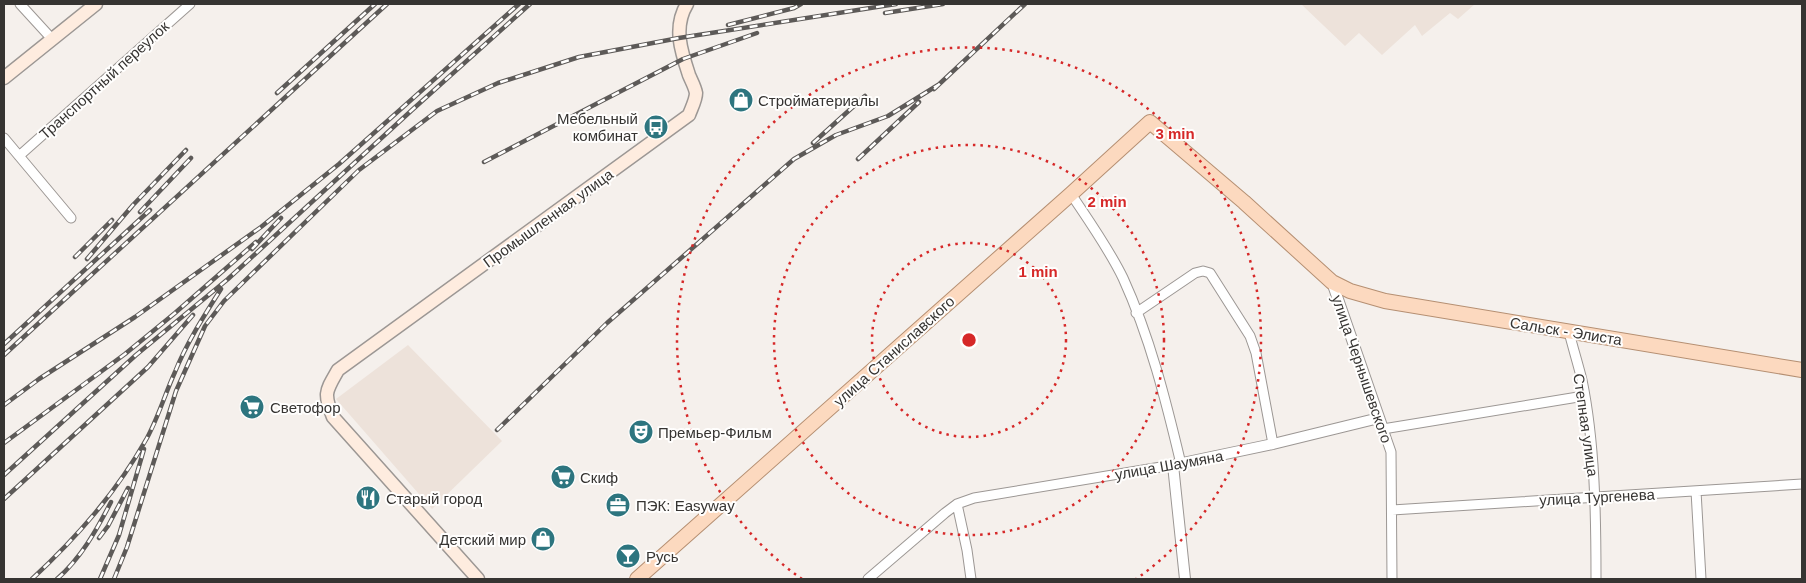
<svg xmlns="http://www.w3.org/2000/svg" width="1806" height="583" viewBox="0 0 1806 583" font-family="Arial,sans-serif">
<rect width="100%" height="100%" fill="#f5f0ec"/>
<!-- built -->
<path fill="#ede2da" d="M 1301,4 L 1475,4 L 1458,19 L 1450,13 L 1422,36 L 1415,25 L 1382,55 L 1359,33 L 1345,46 Z
M 408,345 L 502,441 L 432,509 L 336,399 Z"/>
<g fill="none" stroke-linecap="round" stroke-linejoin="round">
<defs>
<path id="minor" d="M 20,4 L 52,39
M 4,138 L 71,218
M 19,156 L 190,4
M 1071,194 C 1089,221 1109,249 1123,278 C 1150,337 1166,401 1181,464
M 1136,313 L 1195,273 L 1203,271 L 1210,273 L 1250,336 L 1256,353 L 1273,444
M 1569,332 C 1573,348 1578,364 1582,380 C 1595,443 1596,515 1596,579
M 1696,491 L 1701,579
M 957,504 L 967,550 L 971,579
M 1392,510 L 1802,484
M 868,579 L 945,513 L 957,504 L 974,498 L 1173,465
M 1392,579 L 1391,452 L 1383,429 L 1584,396"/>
<path id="tertiary" d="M 1332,282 L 1383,429
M 1185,579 L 1173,465 L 1273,444 L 1379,418"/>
<path id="secondary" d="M 4,78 L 96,4
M 478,579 L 333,417 C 323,393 326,391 338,370 L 689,115 C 691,109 696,100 696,93 C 695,87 691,80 689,75 C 681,51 673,27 687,4"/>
<path id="primary" d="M 637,579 L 1071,194 L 1150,122 L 1244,202 L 1332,282 L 1350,291 L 1385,301 L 1802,370"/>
</defs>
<!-- minor casing -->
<use href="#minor" stroke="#9c9794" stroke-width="11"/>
<!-- tertiary casing -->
<use href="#tertiary" stroke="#9c9794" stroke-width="12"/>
<!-- secondary casing -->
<use href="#secondary" stroke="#9c9794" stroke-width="15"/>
<!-- primary casing -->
<use href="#primary" stroke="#b58f72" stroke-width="16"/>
<!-- minor -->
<use href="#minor" stroke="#fff" stroke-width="9"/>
<!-- tertiary -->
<use href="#tertiary" stroke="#fff" stroke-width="10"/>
<!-- secondary -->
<use href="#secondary" stroke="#feecdf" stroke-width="12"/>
<!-- primary -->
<use href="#primary" stroke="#fcd9bf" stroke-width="14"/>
<defs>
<path id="rail" d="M 885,13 L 943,4
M 728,25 L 794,8 L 801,4
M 934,89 L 1025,4
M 277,93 L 375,4
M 813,143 L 865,96
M 858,159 L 919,102
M 484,162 L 683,59 L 757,33
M 140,212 L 191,158
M 252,249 L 281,218
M 75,257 L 112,220
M 87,259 L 133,205 L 186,150
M 4,344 L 150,210
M 4,355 L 387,4
M 4,405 L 39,379 L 135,317 L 261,227 L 339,164 L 519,4
M 497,430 L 607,323 L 794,159 L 836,135 L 888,116 L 938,85
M 4,443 L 125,354 L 175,313 L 256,242
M 4,475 L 136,355 L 228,279 L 412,110 L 530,4
M 4,499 L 148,367 L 193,315
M 99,538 L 108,526 L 128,488
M 32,579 C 77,537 116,493 147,438 C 158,418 165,394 175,372 C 187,342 204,316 221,289
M 57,579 C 81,558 96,531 111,502
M 100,579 L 119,535 L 144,449
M 114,579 L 127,547 L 176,391 L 205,326 L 224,301 L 359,170 L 437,111 L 498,83 L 579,57 L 679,38 L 896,4"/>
</defs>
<!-- rail casing -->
<use href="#rail" stroke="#5d5a58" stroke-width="4.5"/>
<!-- rail -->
<use href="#rail" stroke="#fffefd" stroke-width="2.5" stroke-dasharray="8" stroke-linecap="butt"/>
</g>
<!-- distance rings -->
<g fill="none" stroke="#d62828" stroke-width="2.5" stroke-dasharray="2.5 5">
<circle cx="969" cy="340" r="97"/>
<circle cx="969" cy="340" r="195"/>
<path d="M802 579A292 292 0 1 1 1136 579"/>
</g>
<!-- icons -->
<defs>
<symbol id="shop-disc" viewBox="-11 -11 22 22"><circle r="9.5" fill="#2d757f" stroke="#fffefd"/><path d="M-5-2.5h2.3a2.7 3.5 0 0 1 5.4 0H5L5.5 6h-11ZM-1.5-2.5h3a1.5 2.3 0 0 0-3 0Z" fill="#fff"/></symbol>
<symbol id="bus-disc" viewBox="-11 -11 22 22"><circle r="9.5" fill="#2d757f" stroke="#fffefd"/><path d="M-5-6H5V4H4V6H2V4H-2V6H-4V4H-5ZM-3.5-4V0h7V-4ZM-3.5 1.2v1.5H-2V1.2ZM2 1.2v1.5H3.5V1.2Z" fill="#fff"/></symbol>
<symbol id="supermarket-disc" viewBox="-11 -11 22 22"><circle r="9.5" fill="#2d757f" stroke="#fffefd"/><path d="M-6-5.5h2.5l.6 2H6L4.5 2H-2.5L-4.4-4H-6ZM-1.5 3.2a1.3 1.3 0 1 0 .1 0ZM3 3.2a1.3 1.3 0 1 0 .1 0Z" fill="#fff"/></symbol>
<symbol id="theatre-disc" viewBox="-11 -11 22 22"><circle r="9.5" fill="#2d757f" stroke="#fffefd"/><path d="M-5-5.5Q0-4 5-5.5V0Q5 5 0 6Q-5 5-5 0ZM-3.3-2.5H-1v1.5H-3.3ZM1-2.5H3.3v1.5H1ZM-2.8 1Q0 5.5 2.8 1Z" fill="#fff"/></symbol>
<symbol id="restaurant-disc" viewBox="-11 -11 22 22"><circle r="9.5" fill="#2d757f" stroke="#fffefd"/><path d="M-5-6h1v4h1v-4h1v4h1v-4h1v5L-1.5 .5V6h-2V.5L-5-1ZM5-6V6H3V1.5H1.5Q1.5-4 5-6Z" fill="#fff"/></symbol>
<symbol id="office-disc" viewBox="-11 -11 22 22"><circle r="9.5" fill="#2d757f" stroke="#fffefd"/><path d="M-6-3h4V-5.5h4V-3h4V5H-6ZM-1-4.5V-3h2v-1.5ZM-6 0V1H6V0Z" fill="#fff"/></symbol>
<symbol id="bar-disc" viewBox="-11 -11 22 22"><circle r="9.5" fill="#2d757f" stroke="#fffefd"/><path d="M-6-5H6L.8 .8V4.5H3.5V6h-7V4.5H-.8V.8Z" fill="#fff"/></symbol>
</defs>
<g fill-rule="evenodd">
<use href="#shop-disc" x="727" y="86" width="28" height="28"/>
<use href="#bus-disc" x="642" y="113" width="28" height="28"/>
<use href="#supermarket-disc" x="238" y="393" width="28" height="28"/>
<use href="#theatre-disc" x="627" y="418" width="28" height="28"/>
<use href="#supermarket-disc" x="549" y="463" width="28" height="28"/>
<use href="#restaurant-disc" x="354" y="484" width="28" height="28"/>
<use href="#office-disc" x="604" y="491" width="28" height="28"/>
<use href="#shop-disc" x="529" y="525" width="28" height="28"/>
<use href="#bar-disc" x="614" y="542" width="28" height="28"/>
</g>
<g text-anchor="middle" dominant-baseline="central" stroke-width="4" stroke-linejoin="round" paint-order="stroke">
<!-- street labels -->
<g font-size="15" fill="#363432" stroke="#fffefd">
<text transform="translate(104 80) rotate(-42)">Транспортный переулок</text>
<text transform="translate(548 218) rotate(-36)">Промышленная улица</text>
<text transform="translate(1566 331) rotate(9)">Сальск - Элиста</text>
<text transform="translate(894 351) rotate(-42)">улица Станиславского</text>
<text transform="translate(1362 369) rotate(71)">улица Чернышевского</text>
<text transform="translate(1586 425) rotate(82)">Степная улица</text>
<text transform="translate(1169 465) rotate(-10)">улица Шаумяна</text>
<text transform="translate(1597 497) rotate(-3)">улица Тургенева</text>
</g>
<!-- poi labels -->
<g font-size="15" fill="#363432" stroke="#fffefd" text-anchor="start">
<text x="758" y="100">Стройматериалы</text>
<text x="638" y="118" text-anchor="end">Мебельный<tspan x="638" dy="17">комбинат</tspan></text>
<text x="270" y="407">Светофор</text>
<text x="658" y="432">Премьер-Фильм</text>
<text x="580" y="477">Скиф</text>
<text x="386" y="498">Старый город</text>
<text x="636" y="505">ПЭК: Easyway</text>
<text x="526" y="539" text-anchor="end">Детский мир</text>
<text x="646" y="556">Русь</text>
</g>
</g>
<circle cx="969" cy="340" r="8" fill="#d62828" stroke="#fffefd" stroke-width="2.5"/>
<g font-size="15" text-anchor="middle" font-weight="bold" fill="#d62828" stroke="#fffefd" stroke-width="4" stroke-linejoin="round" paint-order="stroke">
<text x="1175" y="139">3 min</text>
<text x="1107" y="207">2 min</text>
<text x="1038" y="277">1 min</text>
</g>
<!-- border -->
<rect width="1806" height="583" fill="none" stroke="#363432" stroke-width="10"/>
</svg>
